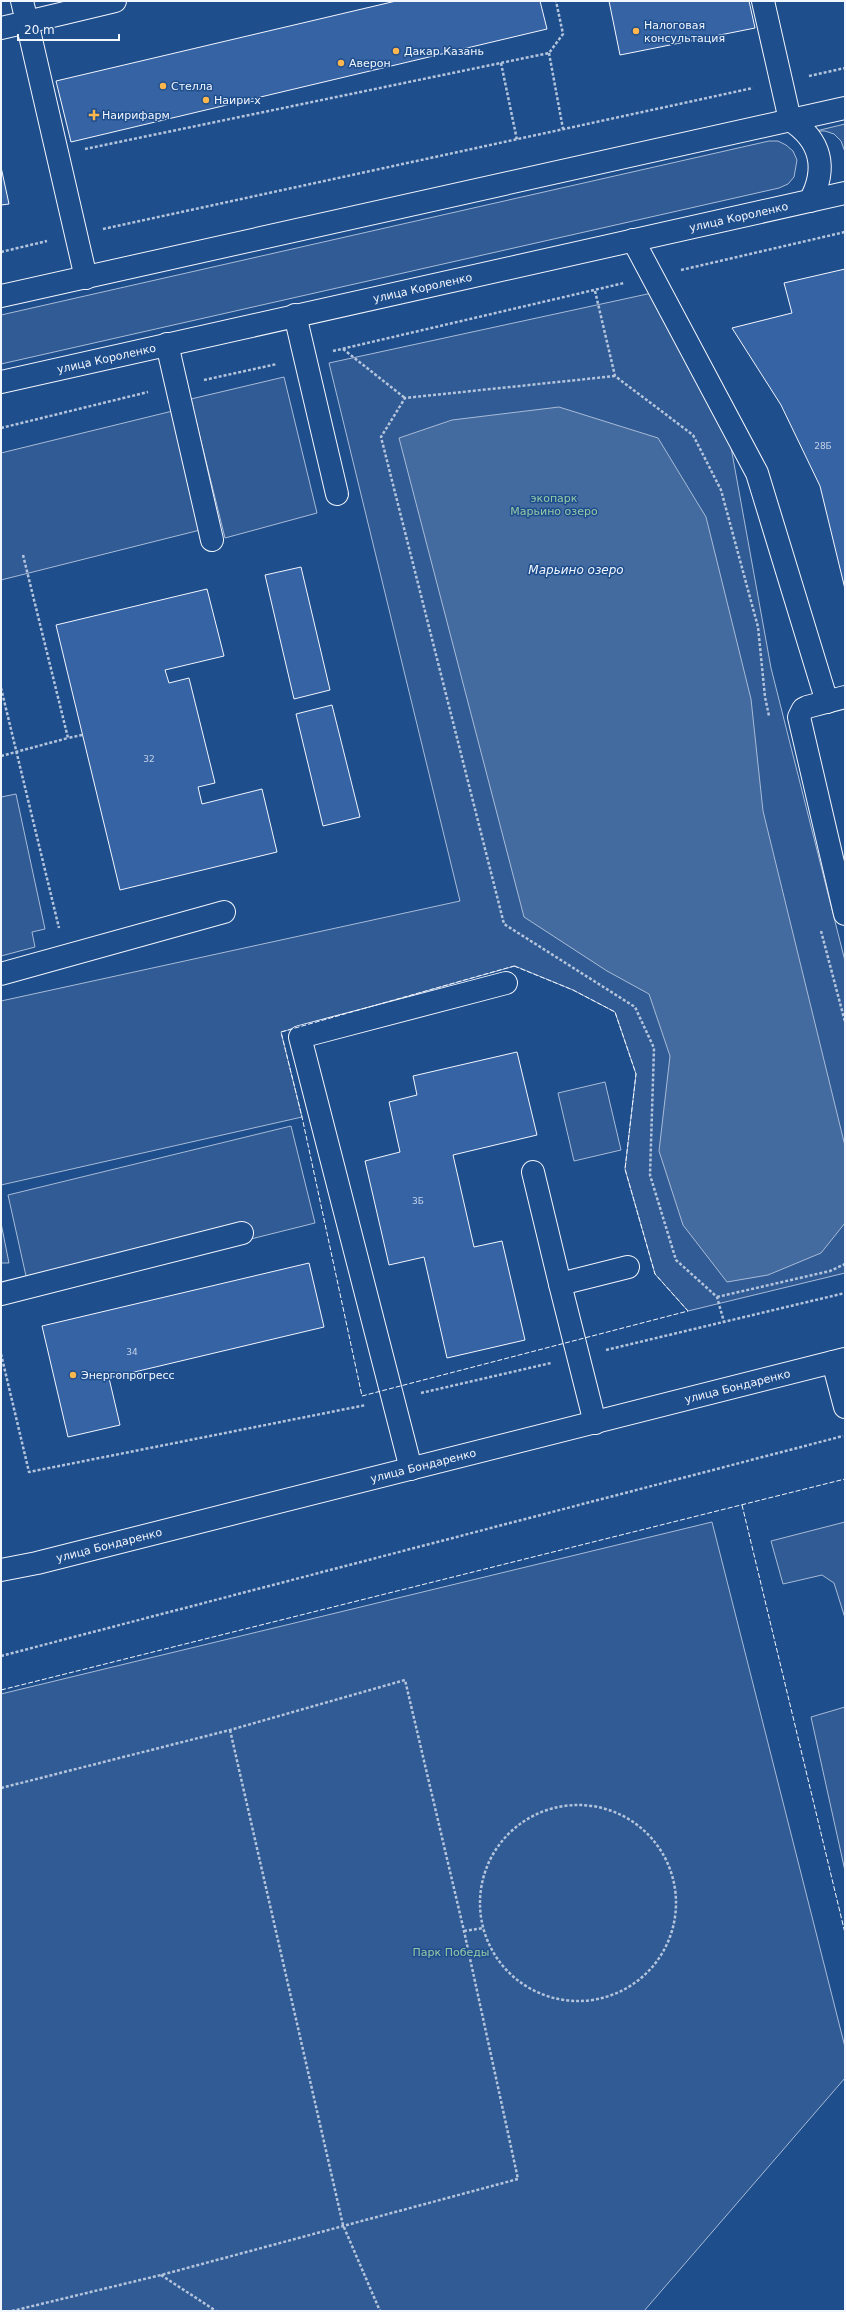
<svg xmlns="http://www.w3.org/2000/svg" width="846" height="2312" viewBox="0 0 846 2312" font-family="'DejaVu Sans',sans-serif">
<rect width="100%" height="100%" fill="#1f4e8c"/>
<!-- built -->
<path fill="#305b95" stroke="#a8bbd7" d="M 845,124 L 845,152 L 841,141 L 834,134 L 825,131 L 816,131 Z
M 769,141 L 778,141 L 786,145 L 793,151 L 797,160 L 794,177 L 788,184 L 779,188 L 1,364 L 1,315 Z
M 652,293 L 723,403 L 771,668 L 845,961 L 845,1273 L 688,1311 L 655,1274 L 625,1169 L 636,1074 L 615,1012 L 573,990 L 515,966 L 281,1032 L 302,1117 L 1,1185 L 1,1001 L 460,901 L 329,363 Z
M 284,377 L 317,513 L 225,538 L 196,421 L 220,525 L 1,580 L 1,453 L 193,406 L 191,399 Z
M 16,794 L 45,929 L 32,932 L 35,947 L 1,956 L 1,797 Z
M 605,1082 L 621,1150 L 574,1161 L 558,1093 Z
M 291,1126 L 315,1223 L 30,1294 L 8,1195 Z
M 1,1223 L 9,1263 L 1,1263 Z
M 712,1522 L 845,2047 L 845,2078 L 644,2311 L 1,2311 L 1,1694 Z
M 845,1522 L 845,1618 L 834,1583 L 822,1575 L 783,1584 L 771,1541 Z
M 845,1707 L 845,1871 L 811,1717 Z"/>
<!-- water -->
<path fill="#446ba0" stroke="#a8bbd7" d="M 559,407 L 658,438 L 706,517 L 751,699 L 763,811 L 845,1146 L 845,1223 L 821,1253 L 768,1275 L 727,1282 L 683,1225 L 659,1151 L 670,1056 L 649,994 L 607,971 L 524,917 L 399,438 L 452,420 Z"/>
<!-- building -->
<path fill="#3563a3" stroke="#f2f6ff" d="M 396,1 L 540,1 L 547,29 L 71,142 L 56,81 Z
M 609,1 L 749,1 L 755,28 L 620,55 Z
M 1,167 L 9,204 L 1,205 Z
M 845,269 L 845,589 L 820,486 L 781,405 L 732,328 L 792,313 L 784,283 Z
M 301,567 L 330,690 L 294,699 L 265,575 Z
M 207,589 L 224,656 L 165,670 L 169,683 L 189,678 L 215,783 L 198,787 L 202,804 L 262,789 L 277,852 L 120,890 L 56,625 Z
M 332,705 L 360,817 L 323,826 L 296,714 Z
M 517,1052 L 537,1135 L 453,1155 L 474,1247 L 502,1241 L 525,1340 L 447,1358 L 424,1257 L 389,1265 L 365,1161 L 400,1152 L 389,1102 L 417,1095 L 413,1076 Z
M 309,1263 L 324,1327 L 109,1378 L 120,1425 L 68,1437 L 42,1326 Z"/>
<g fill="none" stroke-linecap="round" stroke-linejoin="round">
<defs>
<g id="minor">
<path d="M 763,1 L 790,120"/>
<path d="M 1,28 L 27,22 L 22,1"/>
<path d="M 633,240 L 757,473 L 827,702"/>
<path d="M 86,278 L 27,22 L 115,1"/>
<path d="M 295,315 L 337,494"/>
<path d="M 167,344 L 212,540"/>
<path d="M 845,697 L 807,707 L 803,709 L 799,717 L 845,914"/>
<path d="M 1,974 L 224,912"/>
<path d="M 533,1172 L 560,1284"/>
<path d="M 1,1294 L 242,1233"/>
<path d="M 833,1362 L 845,1407"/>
<path d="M 595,1423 L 560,1284 L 628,1267"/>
<path d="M 411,1469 L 300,1037 L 506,983"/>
<path id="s1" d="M 1,1570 L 37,1563 L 845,1359"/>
</g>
<g id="major">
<path d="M 790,120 C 821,140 828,168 810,201"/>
<path d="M 1,296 L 845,108"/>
<path id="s2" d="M 1,382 L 845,193"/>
</g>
</defs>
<!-- minor casing -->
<use href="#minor" stroke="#f2f6ff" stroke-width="24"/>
<!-- major casing -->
<use href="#major" stroke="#f2f6ff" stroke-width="24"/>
<!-- path -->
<path stroke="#b3c4dc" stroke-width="2.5" stroke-dasharray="3 2" stroke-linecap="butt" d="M 549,53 L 563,129
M 501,63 L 517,140
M 809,76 L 845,68
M 85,149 L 549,53 L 563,34 L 556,1
M 103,229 L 753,88
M 1,252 L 47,241
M 681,270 L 845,232
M 595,291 L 615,376 L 693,435 L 721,490 L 758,627 L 765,697 L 769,716
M 343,349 L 405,398
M 333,351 L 624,283
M 615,376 L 405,398 L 381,437 L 504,924 L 635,1007 L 654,1048 L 650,1175 L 676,1260 L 717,1297 L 724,1322
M 204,380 L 277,364
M 1,428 L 148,392
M 23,555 L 68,738 L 82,735
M 1,688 L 59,928
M 1,756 L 68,738
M 821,931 L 845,1022
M 717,1297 L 830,1271 L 845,1264
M 606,1350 L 845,1293
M 1,1354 L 29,1472 L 366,1405
M 421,1393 L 551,1363
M 1,1656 L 843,1436
M 230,1730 L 343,2225 L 380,2311
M 1,1788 L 230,1730 L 405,1680 L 464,1931 L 518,2179 L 161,2275 L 12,2311
M480 1903a98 98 0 1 1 196 0a98 98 0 1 1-196 0Z
M 464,1931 L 484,1928
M 161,2275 L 216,2311"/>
<!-- minor -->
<use href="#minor" stroke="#1f4e8c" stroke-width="22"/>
<!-- major -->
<use href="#major" stroke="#1f4e8c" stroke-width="22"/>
<!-- fence -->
<path stroke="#f2f6ff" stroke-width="1" stroke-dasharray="5 2" stroke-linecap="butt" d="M 514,966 L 573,990 L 615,1012 L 636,1074 L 625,1169 L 655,1274 L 688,1311 L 362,1396 L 302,1117 L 281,1032 Z
M 742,1505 L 845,1933
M 1,1690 L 845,1479"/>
</g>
<!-- markers -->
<g fill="#ffb74d" stroke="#1f4e8c" stroke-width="1.5">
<circle cx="636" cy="31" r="4"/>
<circle cx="396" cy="51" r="4"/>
<circle cx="341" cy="63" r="4"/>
<circle cx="163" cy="86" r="4"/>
<circle cx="206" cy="100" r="4"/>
<path d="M92 109h4v4h4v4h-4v4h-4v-4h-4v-4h4z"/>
<circle cx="73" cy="1375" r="4"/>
</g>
<g text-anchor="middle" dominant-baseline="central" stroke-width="3" stroke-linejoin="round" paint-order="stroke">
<!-- number labels -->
<g font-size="9" fill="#c3d1e8">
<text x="823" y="446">28Б</text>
<text x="149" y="759">32</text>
<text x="418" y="1201">3Б</text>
<text x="132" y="1352">34</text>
</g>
<!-- poi labels -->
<g font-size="11" fill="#f2f6ff" stroke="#1f4e8c" text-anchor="start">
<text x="644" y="25">Налоговая<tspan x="644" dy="13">консультация</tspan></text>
<text x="404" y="51">Дакар Казань</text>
<text x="349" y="63">Аверон</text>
<text x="171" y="86">Стелла</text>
<text x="214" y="100">Наири-х</text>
<text x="102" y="115">Наирифарм</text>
<text x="81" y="1375">Энергопрогресс</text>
</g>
<!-- street labels -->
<g font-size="11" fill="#f2f6ff" stroke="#1f4e8c">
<text stroke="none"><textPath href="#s2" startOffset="756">улица Короленко</textPath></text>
<text stroke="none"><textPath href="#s2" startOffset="432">улица Короленко</textPath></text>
<text stroke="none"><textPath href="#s2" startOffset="108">улица Короленко</textPath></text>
<text stroke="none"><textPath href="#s1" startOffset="759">улица Бондаренко</textPath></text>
<text stroke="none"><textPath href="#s1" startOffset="435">улица Бондаренко</textPath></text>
<text stroke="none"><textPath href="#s1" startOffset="111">улица Бондаренко</textPath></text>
</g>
<!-- park labels -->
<g font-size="11" fill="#97c8a6" stroke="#1f4e8c">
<text x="554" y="498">экопарк<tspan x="554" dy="13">Марьино озеро</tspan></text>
<text x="451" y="1952">Парк Победы</text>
</g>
<!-- water labels -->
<g font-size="12" font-style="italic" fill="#f2f6ff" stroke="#1f4e8c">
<text x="576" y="570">Марьино озеро</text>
</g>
</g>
<!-- border -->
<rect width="846" height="2312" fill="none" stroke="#f2f6ff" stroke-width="4"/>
<!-- scale -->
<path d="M18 34v6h101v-6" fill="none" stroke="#f2f6ff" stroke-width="2"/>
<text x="24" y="34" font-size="12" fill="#f2f6ff" stroke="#1f4e8c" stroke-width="3" paint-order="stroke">20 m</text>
</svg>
